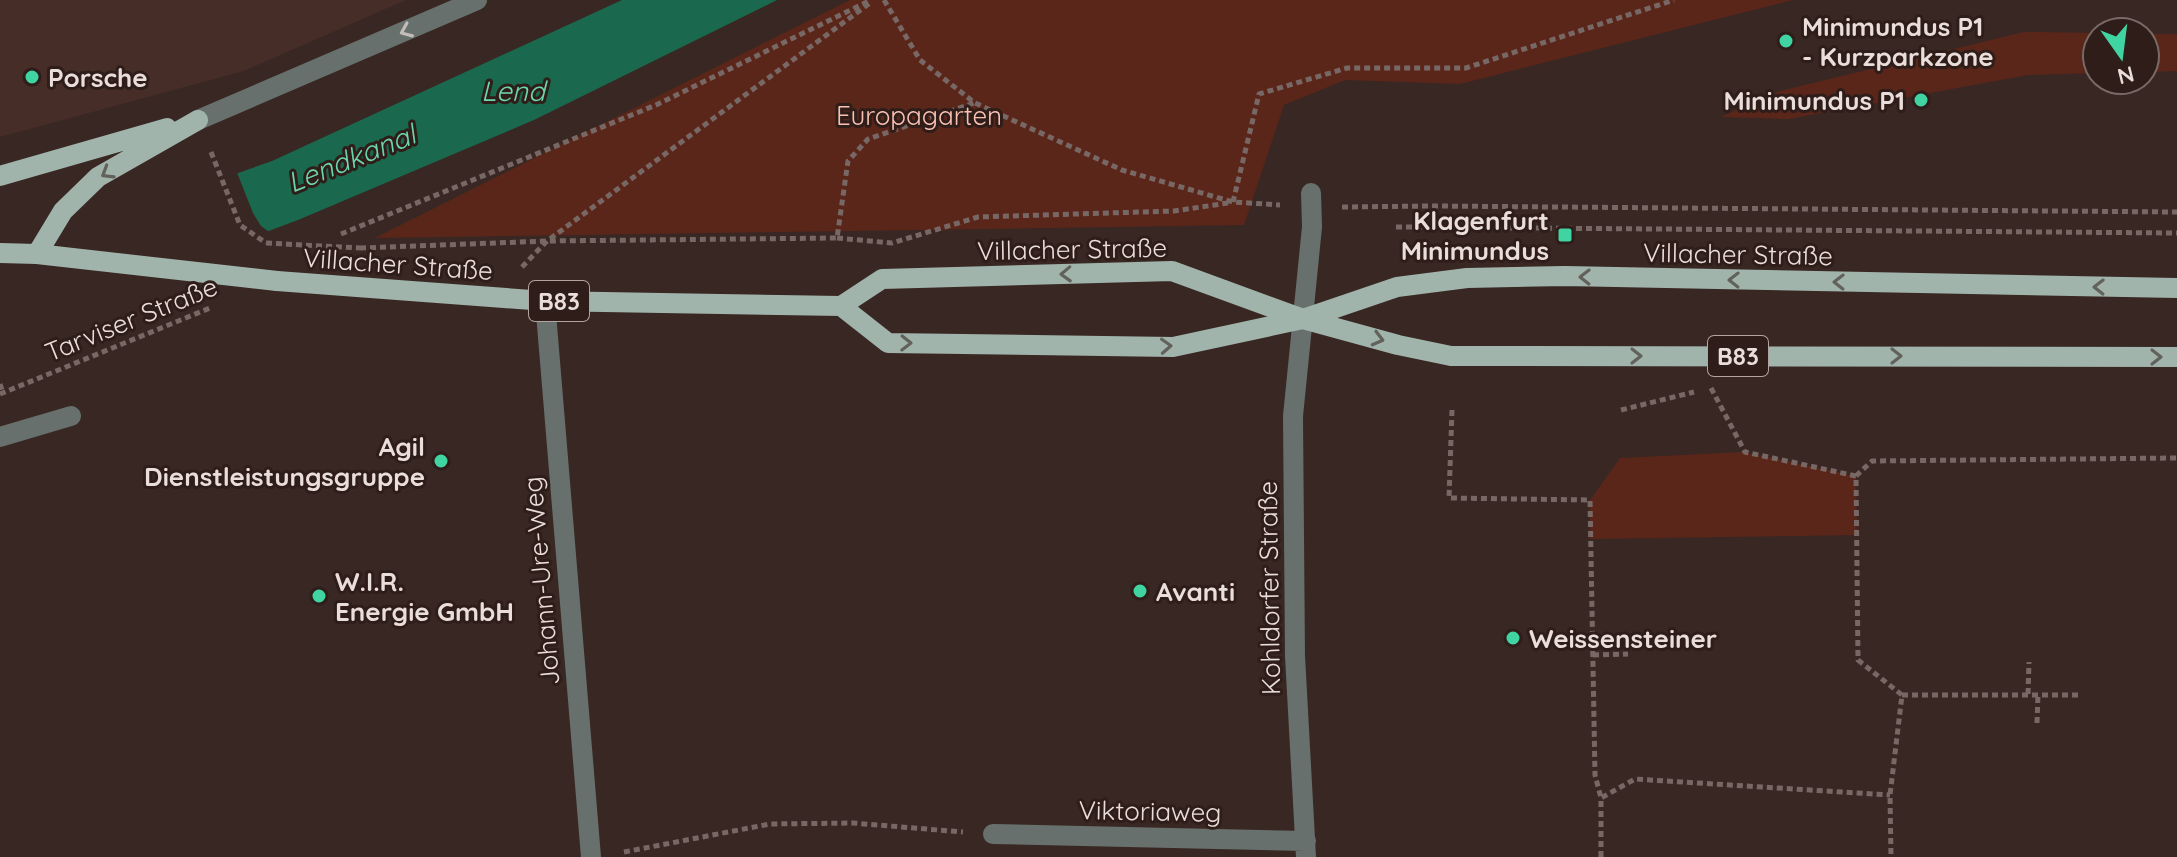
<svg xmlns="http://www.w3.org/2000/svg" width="2177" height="857" viewBox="0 0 2177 857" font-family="Quicksand,sans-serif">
<rect width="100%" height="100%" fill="#392723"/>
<!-- built -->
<path fill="#462d27" d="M 0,0 L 406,0 L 244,71 L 0,137 Z"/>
<!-- green -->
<path fill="#5b261a" d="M 850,0 L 1793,0 L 1460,84 L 1345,80 L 1284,105 L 1244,225 L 375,238 Z
M 2024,32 L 2097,33 L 2097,73 L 2028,75 L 1789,119 L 1721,117 L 1780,91 Z
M 2145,34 L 2177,34 L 2177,71 L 2145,72 Z
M 1745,452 L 1856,476 L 1857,535 L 1590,539 L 1590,500 L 1620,458 Z"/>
<!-- water -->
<path fill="#1a694e" d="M 622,0 L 777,0 L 534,120 L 298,220 L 0,332 L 0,257 L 272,161 Z"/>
<!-- pier -->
<path fill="#392723" d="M 236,170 L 253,213 L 261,226 L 272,234 L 0,336 L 0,253 Z"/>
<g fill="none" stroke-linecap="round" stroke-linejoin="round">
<!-- path -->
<path stroke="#786865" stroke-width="5" stroke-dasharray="6 4" stroke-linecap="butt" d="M 884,0 L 920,60 L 975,103 L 1122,170 L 1233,202 L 1280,205
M 211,152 L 240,225 L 266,243
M 1233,202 L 1259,94 L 1347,68 L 1466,68 L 1674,0
M 1342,207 L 1433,206 L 2177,212
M 1396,227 L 2177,233
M 341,234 L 656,105 L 871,0
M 837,238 L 892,243 L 978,217 L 1174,211 L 1228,203
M 360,248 L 547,241 L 837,238 L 848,161 L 868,139 L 974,103
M 522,267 L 547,241 L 870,3
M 0,384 L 3,393
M 1711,388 L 1745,452 L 1856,476 L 1858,660 L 1902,695 L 1890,795 L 1891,857
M 0,394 L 210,308
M 1452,410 L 1449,498 L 1590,500 L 1595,775 L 1601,798
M 1621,410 L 1694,392
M 1856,476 L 1872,461 L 2177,458
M 1593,655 L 1628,654
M 2028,694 L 2029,662
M 1902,695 L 2081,695
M 2037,723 L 2038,695
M 624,852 L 770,824 L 853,823 L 963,832
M 1601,857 L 1601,798 L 1635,779 L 1890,795"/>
<!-- minor -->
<path stroke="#67706c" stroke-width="20" d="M 198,120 L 477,0
M 545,301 L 591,857
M 0,437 L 71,416
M 993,834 L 1306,841
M 1306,857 L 1295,656 L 1293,416 L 1312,227 L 1311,193"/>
<!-- major -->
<path stroke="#a1b4ab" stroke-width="20" d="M 0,176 L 167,128
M 0,253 L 37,254 L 63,211 L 98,177 L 198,120
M 277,281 L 545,301 L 841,306 L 882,279 L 1172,271 L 1303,319 L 1398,345 L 1451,356 L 2177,357
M 841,306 L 888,343 L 1173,347 L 1303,319 L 1397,287 L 1467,278 L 1565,276 L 2177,288"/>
<!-- path-bridge -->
<path stroke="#786865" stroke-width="5" stroke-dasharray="6 4" stroke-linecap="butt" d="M 266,243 L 360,248"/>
<!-- major-bridge -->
<path stroke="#a1b4ab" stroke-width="20" d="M 37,254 L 277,281"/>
</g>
<!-- one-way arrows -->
<defs><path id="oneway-chevron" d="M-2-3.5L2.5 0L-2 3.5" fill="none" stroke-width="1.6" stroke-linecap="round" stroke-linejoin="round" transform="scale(2)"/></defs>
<use stroke="#c3bdba" href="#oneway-chevron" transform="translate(406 31) rotate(157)"/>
<g stroke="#62615b">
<use href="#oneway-chevron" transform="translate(107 173) rotate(148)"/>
<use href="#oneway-chevron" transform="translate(1066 274) rotate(178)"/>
<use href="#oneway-chevron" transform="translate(1585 277) rotate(-179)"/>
<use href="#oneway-chevron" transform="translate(1734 280) rotate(-179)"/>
<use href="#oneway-chevron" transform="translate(1839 282) rotate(-179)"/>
<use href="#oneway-chevron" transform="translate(2099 287) rotate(-179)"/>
<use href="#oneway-chevron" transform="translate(1378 339) rotate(15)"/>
<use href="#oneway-chevron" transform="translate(906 343) rotate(1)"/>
<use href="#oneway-chevron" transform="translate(1166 346) rotate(-3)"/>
<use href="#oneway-chevron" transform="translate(1636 356)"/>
<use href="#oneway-chevron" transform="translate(1896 356)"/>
<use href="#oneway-chevron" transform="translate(2156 357)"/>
</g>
<!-- markers -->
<g fill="#40d4a2" stroke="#2e1d19" stroke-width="3">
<circle cx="1786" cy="41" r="8"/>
<circle cx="32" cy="77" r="8"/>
<circle cx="1921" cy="100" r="8"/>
<rect x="1557" y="227" width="16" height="16" rx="4"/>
<circle cx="441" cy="461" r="8"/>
<circle cx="1140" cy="591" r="8"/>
<circle cx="319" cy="596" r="8"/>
<circle cx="1513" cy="638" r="8"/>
</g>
<g text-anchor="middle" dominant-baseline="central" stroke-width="6" stroke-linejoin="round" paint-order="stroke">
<!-- shield labels -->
<g fill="#2e1d19" stroke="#b2a4a1" stroke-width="2">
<rect x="529" y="281" width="60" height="40" rx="6"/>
<rect x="1708" y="336" width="60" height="40" rx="6"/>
</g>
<g font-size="24" font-weight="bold" fill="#eadedb">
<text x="559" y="301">B83</text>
<text x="1738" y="356">B83</text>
</g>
<!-- poi labels -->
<g font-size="26" font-weight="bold" fill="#eadedb" stroke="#2e1d19" text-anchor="start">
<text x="1802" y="26">Minimundus P1<tspan x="1802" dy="30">- Kurzparkzone</tspan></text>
<text x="48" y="77">Porsche</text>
<text x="1905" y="100" text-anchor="end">Minimundus P1</text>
<text x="1549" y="220" text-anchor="end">Klagenfurt<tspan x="1549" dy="30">Minimundus</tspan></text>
<text x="425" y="446" text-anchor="end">Agil<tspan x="425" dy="30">Dienstleistungsgruppe</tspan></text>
<text x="335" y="581">W.I.R.<tspan x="335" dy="30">Energie GmbH</tspan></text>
<text x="1156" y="591">Avanti</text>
<text x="1529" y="638">Weissensteiner</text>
</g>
<!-- park labels -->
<g font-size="26" fill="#fac0b1" stroke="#2e1d19">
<text x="919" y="115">Europagarten</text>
</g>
<!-- street labels -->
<g font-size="26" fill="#eadedb" stroke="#2e1d19">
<text transform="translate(1072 249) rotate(-1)">Villacher Straße</text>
<text transform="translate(1738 254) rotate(1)">Villacher Straße</text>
<text transform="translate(398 264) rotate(4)">Villacher Straße</text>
<text transform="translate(131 319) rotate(-22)">Tarviser Straße</text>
<text transform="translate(541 581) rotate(-95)">Johann-Ure-Weg</text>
<text transform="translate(1269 588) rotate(-91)">Kohldorfer Straße</text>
<text transform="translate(1150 811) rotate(1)">Viktoriaweg</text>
</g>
<!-- water labels -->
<g font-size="28" font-style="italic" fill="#6cd7ad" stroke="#2e1d19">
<text x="513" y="90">Lend</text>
<text transform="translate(351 158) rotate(-22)">Lendkanal</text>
</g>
</g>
<!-- north arrow -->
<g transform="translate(2121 56) rotate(166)"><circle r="38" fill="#2e1d19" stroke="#796a67" stroke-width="2"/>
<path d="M0-6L14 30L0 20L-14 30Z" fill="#40d4a2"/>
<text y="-12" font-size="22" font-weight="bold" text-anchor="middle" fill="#eadedb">N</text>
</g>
</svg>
